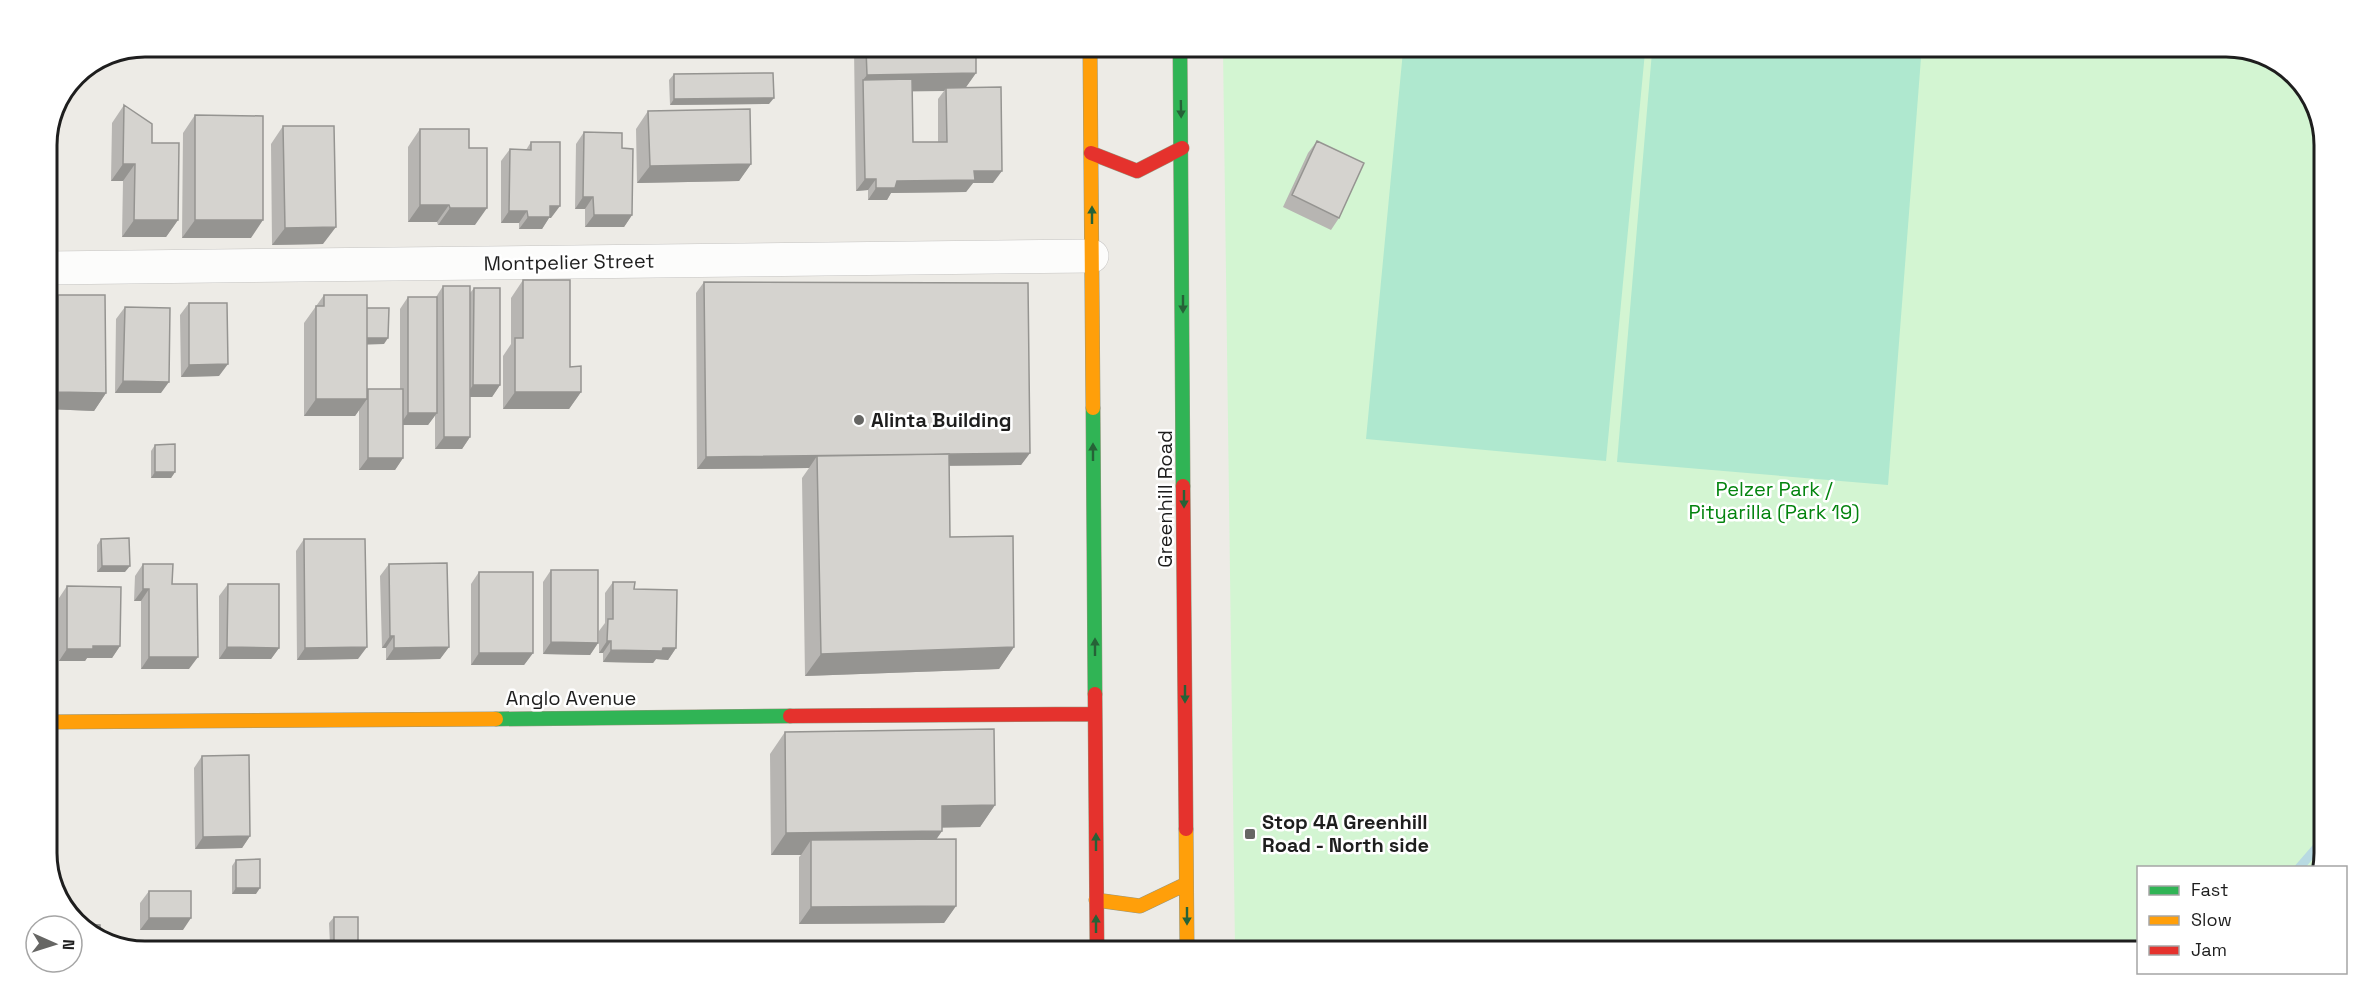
<svg xmlns="http://www.w3.org/2000/svg" width="2371" height="998" viewBox="0 0 2371 998" font-family="'Space Grotesk',sans-serif">
<rect width="100%" height="100%" fill="#edebe6"/>
<!-- park -->
<path fill="#d3f5d2" d="M 1223,50 L 2263,54 L 2304,85 L 2324,139 L 2317,867 L 2138,868 L 2138,951 L 1235,948 Z"/>
<!-- pitch -->
<path fill="#afe8cf" d="M 1403,51 L 1645,52 L 1606,461 L 1366,439 Z
M 1652,52 L 1864,53 L 1921,58 L 1888,485 L 1617,462 Z"/>
<g fill="none" stroke-linecap="round" stroke-linejoin="round">
<!-- stream -->
<path stroke="#b8dae2" stroke-width="9" d="M 2299,868 L 2318,846"/>
<defs>
<path id="street" d="M 47,268 L 1092,256"/>
<path id="fast" d="M 1180,50 L 1183,486
M 1093,408 L 1095,694
M 496,719 L 790,716"/>
<path id="slow" d="M 1090,50 L 1093,408
M 47,722 L 496,719
M 1186,829 L 1187,948
M 1096,900 L 1140,906 L 1186,884"/>
<path id="jam" d="M 1091,153 L 1137,171 L 1182,148
M 1183,486 L 1186,829
M 1095,694 L 1097,948
M 790,716 L 1095,714"/>
</defs>
<!-- street casing -->
<use href="#street" stroke="#c5c4c2" stroke-width="34"/>
<!-- fast casing -->
<use href="#fast" stroke="#96977e" stroke-width="15"/>
<!-- slow casing -->
<use href="#slow" stroke="#96977e" stroke-width="15"/>
<!-- jam casing -->
<use href="#jam" stroke="#96977e" stroke-width="15"/>
<!-- street -->
<use href="#street" stroke="#fcfcfb" stroke-width="33"/>
<!-- fast -->
<use href="#fast" stroke="#30b455" stroke-width="14"/>
<!-- slow -->
<use href="#slow" stroke="#ff9f0a" stroke-width="14"/>
<!-- jam -->
<use href="#jam" stroke="#e5322d" stroke-width="14"/>
</g>
<!-- wall -->
<path fill="#b7b5b2" fill-rule="evenodd" d="M 315,47 L 351,47 L 345,56 L 315,56 Z
M 854,49 L 976,49 L 976,73 L 966,87 L 993,183 L 973,183 L 966,192 L 891,193 L 887,200 L 868,200 L 868,190 L 856,191 ZM 912,91 L 944,91 L 938,99 L 938,142 L 913,142 Z
M 674,74 L 769,104 L 670,105 L 669,80 Z
M 124,105 L 152,143 L 178,220 L 166,237 L 122,237 L 123,181 L 111,181 L 112,123 Z
M 648,111 L 751,164 L 739,181 L 637,183 L 636,129 Z
M 195,115 L 251,238 L 182,238 L 183,133 Z
M 283,126 L 323,244 L 272,245 L 271,144 Z
M 420,129 L 469,148 L 475,225 L 438,225 L 437,222 L 408,222 L 408,147 Z
M 584,132 L 622,148 L 632,215 L 624,227 L 585,227 L 585,209 L 575,209 L 576,144 Z
M 1317,141 L 1339,218 L 1331,230 L 1283,207 L 1308,153 Z
M 531,142 L 551,218 L 549,218 L 542,229 L 519,229 L 519,223 L 501,223 L 501,161 L 510,149 L 526,150 Z
M 523,280 L 570,367 L 581,392 L 569,409 L 503,409 L 503,356 L 511,344 L 511,298 Z
M 704,282 L 1030,453 L 1021,465 L 949,466 L 950,537 L 1014,647 L 999,669 L 805,676 L 802,478 L 809,468 L 697,469 L 696,293 Z
M 443,286 L 470,293 L 474,288 L 500,385 L 492,397 L 470,397 L 470,437 L 462,449 L 435,449 L 435,415 L 428,425 L 403,425 L 403,458 L 395,470 L 359,470 L 359,410 L 355,416 L 304,416 L 304,323 L 324,295 L 367,308 L 384,344 L 367,344 L 367,390 L 400,389 L 400,309 L 408,297 L 436,297 Z
M 58,295 L 106,393 L 94,411 L 47,409 L 47,311 Z
M 189,303 L 219,376 L 181,377 L 180,315 Z
M 125,307 L 161,393 L 115,393 L 116,319 Z
M 155,445 L 175,472 L 171,478 L 151,478 L 151,451 Z
M 101,539 L 125,572 L 97,572 L 97,545 Z
M 304,539 L 358,659 L 297,660 L 296,551 Z
M 143,564 L 172,584 L 189,669 L 141,669 L 141,601 L 134,601 L 135,576 Z
M 389,564 L 449,647 L 440,659 L 386,660 L 386,648 L 382,648 L 380,576 Z
M 551,570 L 598,643 L 590,655 L 543,654 L 543,582 Z
M 479,572 L 533,653 L 524,665 L 471,665 L 471,584 Z
M 613,582 L 634,589 L 676,648 L 668,660 L 656,659 L 653,663 L 603,662 L 603,653 L 599,653 L 599,631 L 605,623 L 605,593 Z
M 228,584 L 279,648 L 271,659 L 219,659 L 219,596 Z
M 67,586 L 120,646 L 112,658 L 87,658 L 85,661 L 59,661 L 59,598 Z
M 785,732 L 995,805 L 980,827 L 942,827 L 942,831 L 936,839 L 956,906 L 944,923 L 799,924 L 799,857 L 801,855 L 771,855 L 770,754 Z
M 202,756 L 250,836 L 242,848 L 195,849 L 194,768 Z
M 236,860 L 256,894 L 232,894 L 232,866 Z
M 149,891 L 183,930 L 140,930 L 140,903 Z
M 334,917 L 358,945 L 330,945 L 329,923 Z"/>
<!-- shaded-wall -->
<path fill="#959491" d="M 321,47 L 351,47 L 345,56 L 315,56 Z
M 976,73 L 964,90 L 946,88 L 944,91 L 863,92 L 863,80 L 867,75 Z
M 774,98 L 769,104 L 670,105 L 674,99 Z
M 123,164 L 135,164 L 123,181 L 111,181 Z
M 751,164 L 739,181 L 637,183 L 650,166 Z
M 974,171 L 1002,171 L 993,183 L 973,183 L 966,192 L 891,193 L 887,200 L 868,200 L 876,188 L 897,181 Z
M 865,179 L 876,179 L 868,190 L 856,191 Z
M 583,197 L 593,197 L 585,209 L 575,209 Z
M 420,205 L 449,205 L 437,222 L 408,222 Z
M 550,206 L 560,206 L 551,218 L 549,218 L 542,229 L 519,229 L 528,217 Z
M 450,208 L 487,208 L 475,225 L 438,225 Z
M 509,211 L 527,211 L 519,223 L 501,223 Z
M 594,215 L 632,215 L 624,227 L 585,227 Z
M 134,220 L 178,220 L 166,237 L 122,237 Z
M 195,220 L 263,220 L 251,238 L 182,238 Z
M 336,227 L 323,244 L 272,245 L 285,228 Z
M 359,338 L 388,338 L 384,344 L 355,345 Z
M 228,364 L 219,376 L 181,377 L 189,365 Z
M 123,381 L 169,382 L 161,393 L 115,393 Z
M 473,385 L 500,385 L 492,397 L 465,397 Z
M 58,392 L 106,393 L 94,411 L 47,409 L 47,408 Z
M 515,392 L 581,392 L 569,409 L 503,409 Z
M 316,399 L 367,399 L 355,416 L 304,416 Z
M 408,413 L 437,413 L 428,425 L 400,425 Z
M 444,437 L 470,437 L 462,449 L 435,449 Z
M 1030,453 L 1021,465 L 817,467 L 817,456 Z
M 817,456 L 809,468 L 697,469 L 706,457 Z
M 368,458 L 403,458 L 395,470 L 359,470 Z
M 155,472 L 175,472 L 171,478 L 151,478 Z
M 102,566 L 130,566 L 125,572 L 97,572 Z
M 143,589 L 149,589 L 141,601 L 134,601 Z
M 390,636 L 394,636 L 386,648 L 382,648 Z
M 607,641 L 611,641 L 603,653 L 599,653 Z
M 551,642 L 598,643 L 590,655 L 543,654 Z
M 93,646 L 120,646 L 112,658 L 87,658 L 85,661 L 59,661 L 67,649 Z
M 227,647 L 279,648 L 271,659 L 219,659 Z
M 367,647 L 358,659 L 297,660 L 305,648 Z
M 449,647 L 440,659 L 386,660 L 394,648 Z
M 1014,647 L 999,669 L 805,676 L 821,654 Z
M 663,648 L 676,648 L 668,660 L 656,659 L 653,663 L 603,662 L 611,650 Z
M 479,653 L 533,653 L 524,665 L 471,665 Z
M 149,657 L 198,657 L 189,669 L 141,669 Z
M 995,805 L 980,827 L 926,828 L 942,806 Z
M 942,831 L 927,853 L 811,840 L 801,855 L 771,855 L 786,833 Z
M 250,836 L 242,848 L 195,849 L 203,837 Z
M 236,888 L 260,888 L 256,894 L 232,894 Z
M 956,906 L 944,923 L 799,924 L 811,907 Z
M 149,918 L 191,918 L 183,930 L 140,930 Z"/>
<!-- building -->
<path fill="#d5d3cf" stroke="#959491" stroke-width="1.5" d="M 866,49 L 976,49 L 976,73 L 867,75 Z
M 773,73 L 774,98 L 674,99 L 674,74 Z
M 912,79 L 913,142 L 947,142 L 946,88 L 1001,87 L 1002,171 L 974,171 L 975,180 L 897,181 L 895,188 L 876,188 L 876,179 L 865,179 L 863,80 Z
M 124,105 L 152,124 L 152,143 L 179,143 L 178,220 L 134,220 L 135,164 L 123,164 Z
M 750,109 L 751,164 L 650,166 L 648,111 Z
M 195,115 L 263,116 L 263,220 L 195,220 Z
M 283,126 L 334,126 L 336,227 L 285,228 Z
M 420,129 L 469,129 L 469,148 L 487,148 L 487,208 L 450,208 L 449,205 L 420,205 Z
M 584,132 L 622,133 L 622,148 L 633,149 L 632,215 L 594,215 L 593,197 L 583,197 Z
M 1317,141 L 1364,163 L 1339,218 L 1292,195 Z
M 531,142 L 560,142 L 560,206 L 550,206 L 550,217 L 528,217 L 527,211 L 509,211 L 510,149 L 531,150 Z
M 523,280 L 570,280 L 570,367 L 581,366 L 581,392 L 515,392 L 515,338 L 523,338 Z
M 704,282 L 1028,283 L 1030,453 L 706,457 Z
M 443,286 L 470,286 L 470,437 L 444,437 Z
M 474,288 L 500,288 L 500,385 L 473,385 Z
M 58,295 L 105,295 L 106,393 L 58,392 Z
M 324,295 L 367,295 L 367,399 L 316,399 L 316,306 L 324,306 Z
M 408,297 L 437,297 L 437,413 L 408,413 Z
M 189,303 L 227,303 L 228,364 L 189,365 Z
M 125,307 L 170,308 L 169,382 L 123,381 Z
M 367,308 L 389,308 L 388,338 L 367,338 Z
M 368,389 L 403,389 L 403,458 L 368,458 Z
M 175,444 L 175,472 L 155,472 L 155,445 Z
M 949,454 L 950,537 L 1013,536 L 1014,647 L 821,654 L 817,456 Z
M 129,538 L 130,566 L 102,566 L 101,539 Z
M 304,539 L 365,539 L 367,647 L 305,648 Z
M 447,563 L 449,647 L 394,648 L 394,636 L 390,636 L 389,564 Z
M 143,564 L 173,564 L 172,584 L 197,584 L 198,657 L 149,657 L 149,589 L 143,589 Z
M 551,570 L 598,570 L 598,643 L 551,642 Z
M 479,572 L 533,572 L 533,653 L 479,653 Z
M 613,582 L 635,582 L 634,589 L 677,590 L 676,648 L 663,648 L 662,651 L 611,650 L 611,641 L 607,641 L 608,619 L 613,619 Z
M 228,584 L 279,584 L 279,648 L 227,647 Z
M 67,586 L 121,587 L 120,646 L 93,646 L 93,649 L 67,649 Z
M 47,617 L 49,617 L 50,637 L 47,637 Z
M 994,729 L 995,805 L 942,806 L 942,831 L 786,833 L 785,732 Z
M 249,755 L 250,836 L 203,837 L 202,756 Z
M 956,839 L 956,906 L 811,907 L 811,840 Z
M 260,859 L 260,888 L 236,888 L 236,860 Z
M 149,891 L 191,891 L 191,918 L 149,918 Z
M 334,917 L 358,917 L 358,945 L 334,945 Z
M 82,924 L 100,925 L 100,938 Z"/>
<!-- one-way arrows -->
<defs><path id="oneway-solid" d="M-6-.8H1V-3.2L6.5 0L1 3.2V.8H-6Z" transform="scale(1.5)"/></defs>
<g fill="#266237">
<use href="#oneway-solid" transform="translate(1181 109) rotate(89)"/>
<use href="#oneway-solid" transform="translate(1092 215) rotate(-90)"/>
<use href="#oneway-solid" transform="translate(1183 304) rotate(90)"/>
<use href="#oneway-solid" transform="translate(1093 452) rotate(-90)"/>
<use href="#oneway-solid" transform="translate(1184 499) rotate(90)"/>
<use href="#oneway-solid" transform="translate(1095 647) rotate(-90)"/>
<use href="#oneway-solid" transform="translate(1185 694) rotate(90)"/>
<use href="#oneway-solid" transform="translate(1096 842) rotate(-90)"/>
<use href="#oneway-solid" transform="translate(1187 916) rotate(90)"/>
<use href="#oneway-solid" transform="translate(1096 924) rotate(-90)"/>
</g>
<!-- markers -->
<g fill="#666664" stroke="#fff" stroke-width="2">
<circle cx="859" cy="420" r="6"/>
<rect x="1244" y="828" width="12" height="12" rx="3"/>
</g>
<g text-anchor="middle" dominant-baseline="central" stroke-width="5" stroke-linejoin="round" paint-order="stroke">
<!-- street labels -->
<g font-size="20" fill="#1e1e1e" stroke="#fff">
<text transform="translate(569 262) rotate(-1)">Montpelier Street</text>
<text transform="translate(1165 499) rotate(-90)">Greenhill Road</text>
<text x="571" y="698">Anglo Avenue</text>
</g>
<!-- poi labels -->
<g font-size="20" font-weight="bold" fill="#1e1e1e" stroke="#fff" text-anchor="start">
<text x="871" y="420">Alinta Building</text>
<text x="1262" y="822">Stop 4A Greenhill<tspan x="1262" dy="23">Road - North side</tspan></text>
</g>
<!-- park labels -->
<g font-size="20" fill="#04840f" stroke="#fff">
<text x="1774" y="489">Pelzer Park /<tspan x="1774" dy="23">Pityarilla (Park 19)</tspan></text>
</g>
</g>
<!-- crop -->
<path d="M0 0H2371V998H0ZM145 57H2226A88 88 0 0 1 2314 145V853A88 88 0 0 1 2226 941H145A88 88 0 0 1 57 853V145A88 88 0 0 1 145 57Z" fill="#fff" fill-rule="evenodd"/>
<path fill="none" stroke="#1e1e1e" stroke-width="3" d="M145 57H2226A88 88 0 0 1 2314 145V853A88 88 0 0 1 2226 941H145A88 88 0 0 1 57 853V145A88 88 0 0 1 145 57Z"/>
<!-- legend -->
<rect x="2137" y="866" width="210" height="108" fill="#ffffff" stroke="#a5a5a5" stroke-width="1.5"/>
<rect x="2149" y="886" width="30" height="9" fill="#30b455" stroke="#a5a5a5" stroke-width="1.5"/>
<text x="2191" y="896" font-size="18" fill="#1e1e1e">Fast</text>
<rect x="2149" y="916" width="30" height="9" fill="#ff9f0a" stroke="#a5a5a5" stroke-width="1.5"/>
<text x="2191" y="926" font-size="18" fill="#1e1e1e">Slow</text>
<rect x="2149" y="946" width="30" height="9" fill="#e5322d" stroke="#a5a5a5" stroke-width="1.5"/>
<text x="2191" y="956" font-size="18" fill="#1e1e1e">Jam</text>
<!-- north arrow -->
<g transform="translate(54 944) rotate(93)"><circle r="28" fill="#ffffff" stroke="#a5a5a5" stroke-width="1.5"/>
<path d="M0-4.5L10 22L0 15L-10 22Z" fill="#666664"/>
<text y="-9" font-size="16" font-weight="bold" text-anchor="middle" fill="#1e1e1e">N</text>
</g>
</svg>
